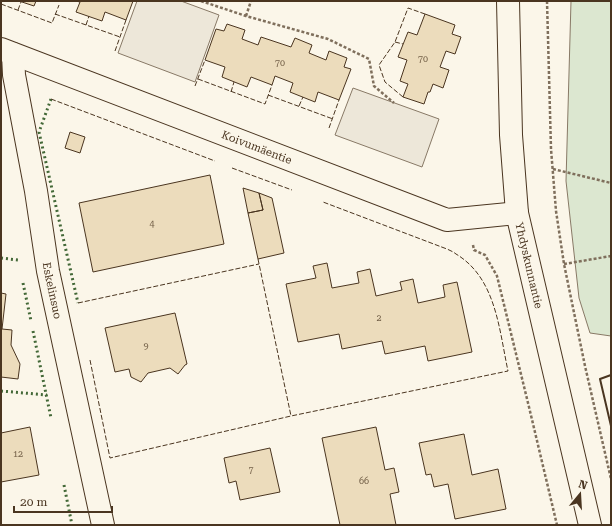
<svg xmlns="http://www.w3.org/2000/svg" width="612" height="526" viewBox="0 0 612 526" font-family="'Roboto Serif',serif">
<rect width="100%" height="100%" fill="#fbf6e9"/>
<!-- green -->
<path fill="#dce7d0" stroke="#887966" d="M 571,1 L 611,1 L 611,336 L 590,333 L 579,298 L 566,181 Z"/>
<!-- parking -->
<path fill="#ede7d9" stroke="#887966" d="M 137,1 L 181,1 L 219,15 L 195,82 L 118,53 Z
M 353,88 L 439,119 L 422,167 L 335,135 Z"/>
<!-- building -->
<path fill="#ecdcbc" stroke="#4a3520" d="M 19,1 L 36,1 L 34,6 Z
M 76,1 L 133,1 L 126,20 L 105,12 L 102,21 L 76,12 L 80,2 Z
M 425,14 L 455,25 L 452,34 L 461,37 L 455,54 L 446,51 L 440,67 L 449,70 L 443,88 L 433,84 L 430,92 L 428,92 L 424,104 L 403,97 L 408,84 L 400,81 L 407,60 L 398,57 L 408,32 L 417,35 Z
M 227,24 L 245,30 L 242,39 L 258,45 L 261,37 L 291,47 L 295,38 L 312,45 L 309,53 L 326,60 L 329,51 L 347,58 L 344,67 L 351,69 L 339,100 L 318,92 L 315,102 L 290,92 L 293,83 L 275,76 L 272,85 L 251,77 L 247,87 L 222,77 L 225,67 L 205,60 L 216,29 L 224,31 Z
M 70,132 L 85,137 L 80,153 L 65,148 Z
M 210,175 L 224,244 L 93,272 L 79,203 Z
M 243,188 L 259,193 L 263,210 L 248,213 Z
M 259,193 L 272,198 L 284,253 L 258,259 L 248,213 L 263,210 Z
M 327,263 L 332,288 L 359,283 L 357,272 L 370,269 L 376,296 L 402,290 L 400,282 L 413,279 L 418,303 L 445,297 L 443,285 L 457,282 L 472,352 L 428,361 L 425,346 L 385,354 L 382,341 L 342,349 L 339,334 L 298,342 L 286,284 L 316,278 L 313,266 Z
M 1,293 L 6,294 L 2,329 L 12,330 L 11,345 L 20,364 L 18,379 L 1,377 Z
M 175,313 L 187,364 L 185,365 L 178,374 L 170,368 L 148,373 L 141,382 L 131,377 L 129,369 L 115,372 L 105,328 Z
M 30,427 L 39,475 L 1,482 L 1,433 Z
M 376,427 L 385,470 L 394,468 L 399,492 L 390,494 L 396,525 L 340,525 L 322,438 Z
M 464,434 L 472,475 L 498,469 L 506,509 L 455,519 L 448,484 L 434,487 L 431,474 L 426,475 L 419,443 Z
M 270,448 L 280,492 L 240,500 L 236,481 L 229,483 L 224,458 Z"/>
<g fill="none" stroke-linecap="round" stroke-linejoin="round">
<defs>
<g id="minor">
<path id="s1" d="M 1,49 L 447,220 L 517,213"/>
<path id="s2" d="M 13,54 L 14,75 L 36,191 L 48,271 L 103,525"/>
</g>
<g id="major">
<path id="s3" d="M 508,1 L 511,135 L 517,213 L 590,525"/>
</g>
</defs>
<!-- minor casing -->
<use href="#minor" stroke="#4a3520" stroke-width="24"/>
<!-- major casing -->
<use href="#major" stroke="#4a3520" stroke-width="24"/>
<!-- path -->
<path stroke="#7f6f5c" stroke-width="2.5" stroke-dasharray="3 2" stroke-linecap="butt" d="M 201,1 L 246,16 L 328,39 L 369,59 L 374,86 L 394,103
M 547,1 L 551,149 L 556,211 L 564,264 L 585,366 L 611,479
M 246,16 L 251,1
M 553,169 L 611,183
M 473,245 L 474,250 L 485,255 L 497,276 L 529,407 L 557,525
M 564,264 L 611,256"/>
<!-- minor -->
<use href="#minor" stroke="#fbf6e9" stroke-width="22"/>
<!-- major -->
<use href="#major" stroke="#fbf6e9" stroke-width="22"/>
<!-- hedge -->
<path stroke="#436837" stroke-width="3" stroke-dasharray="2 3" stroke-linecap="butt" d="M 51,99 L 39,132 L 78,303
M 1,258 L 18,260
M 23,283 L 31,321
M 33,331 L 51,418
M 1,391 L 47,395
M 64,485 L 72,525"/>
<!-- fence -->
<path stroke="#4a3520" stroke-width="1" stroke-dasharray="5 2" stroke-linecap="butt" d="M 1,4 L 52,23 L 59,5
M 18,10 L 21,2
M 55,14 L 120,37
M 86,25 L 89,16
M 395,42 L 403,44
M 115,51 L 126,20
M 198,79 L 265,104 L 272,85
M 195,86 L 205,60
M 231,92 L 234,82
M 268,95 L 333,119
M 403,97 L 385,82 L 379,65 L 395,42 L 408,8 L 425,14
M 51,99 L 215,161
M 299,106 L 303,97
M 329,128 L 339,100
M 232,168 L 292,190
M 258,259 L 291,416
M 78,303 L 259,264
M 90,360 L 110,458 L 291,416 L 508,371 C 499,329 496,278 456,254 C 451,250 444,248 439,246 L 323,202"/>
<!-- wall -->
<path stroke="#4a3520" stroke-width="2" d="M 611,375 L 600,379 L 611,426"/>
</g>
<g text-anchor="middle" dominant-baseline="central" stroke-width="3" stroke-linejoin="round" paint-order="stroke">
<!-- number labels -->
<g font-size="9" fill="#725f47">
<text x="423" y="59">70</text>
<text x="280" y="63">70</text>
<text x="152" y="224">4</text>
<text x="379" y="318">2</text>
<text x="146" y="346">9</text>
<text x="18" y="454">12</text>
<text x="251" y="470">7</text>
<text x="364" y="481">66</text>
</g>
<!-- street labels -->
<g font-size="11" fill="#4a3520" stroke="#fbf6e9">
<text stroke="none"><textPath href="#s1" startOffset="274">Koivumäentie</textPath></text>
<text stroke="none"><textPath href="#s3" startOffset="266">Yhdyskunnantie</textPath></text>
<text stroke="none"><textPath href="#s2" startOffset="240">Eskelinsuo</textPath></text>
</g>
</g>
<!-- border -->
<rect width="612" height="526" fill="none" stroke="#4a3520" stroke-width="4"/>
<!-- north arrow -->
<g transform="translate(580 494) rotate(18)" stroke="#fbf6e9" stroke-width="3" paint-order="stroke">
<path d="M0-3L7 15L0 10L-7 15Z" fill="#4a3520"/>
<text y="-6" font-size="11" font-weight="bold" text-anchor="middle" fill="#4a3520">N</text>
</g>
<!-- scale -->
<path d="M14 506v6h98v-6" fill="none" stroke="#4a3520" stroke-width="2"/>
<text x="20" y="506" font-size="12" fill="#4a3520" stroke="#fbf6e9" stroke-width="3" paint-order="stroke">20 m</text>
</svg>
